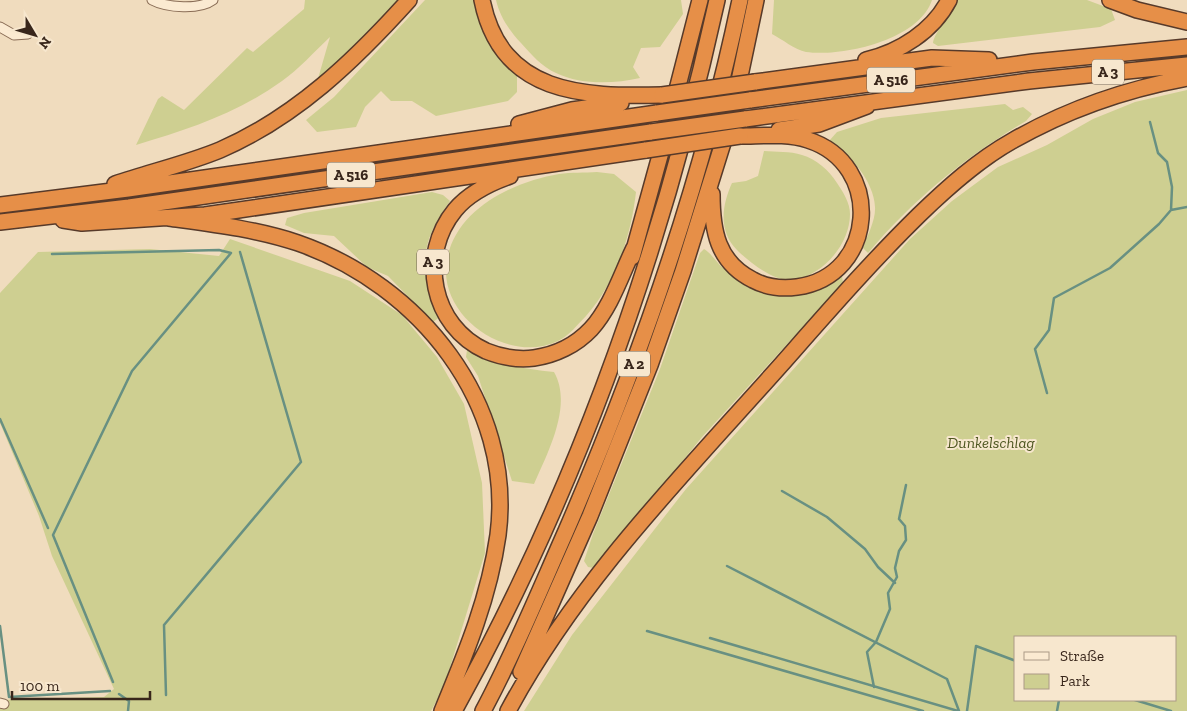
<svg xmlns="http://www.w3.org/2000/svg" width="1187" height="711" viewBox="0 0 1187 711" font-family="'Zilla Slab',serif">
<rect width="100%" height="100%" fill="#f0dcbe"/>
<!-- green -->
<path fill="#cecf91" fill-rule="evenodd" d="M 305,0 L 399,0 L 317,82 L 330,37 C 314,52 299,69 282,81 C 236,114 189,129 136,145 L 158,99 L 162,96 L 184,110 L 247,48 L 253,52 L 304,9 Z
M 425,0 L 476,0 C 482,38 491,47 517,74 L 517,92 L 508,101 L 436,116 L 412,101 L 391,101 L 381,91 L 365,107 L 356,127 L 317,132 L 306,120 L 334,97 Z
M 496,0 L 681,0 L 683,14 L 660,47 L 641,48 L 633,67 L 640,78 C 613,84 581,85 556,73 C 542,67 531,54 521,43 C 509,30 500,17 496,0 Z
M 774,0 L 932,0 C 919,40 843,57 806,52 C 795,50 782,39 772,34 Z
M 957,0 L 1087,0 L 1111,9 L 1115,20 L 1100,27 L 938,46 L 933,43 C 934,33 952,12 957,0 Z
M 1187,90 L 1187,711 L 524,711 L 572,635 L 686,489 L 910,239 L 952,201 L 998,167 L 1047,145 L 1093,119 L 1135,102 ZM 1016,637 L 1176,637 L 1176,700 L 1016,700 Z
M 1005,104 L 1013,110 L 1023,107 L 1032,114 L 1026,121 C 965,157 914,199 868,253 L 863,248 C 867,236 876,220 875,207 C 874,181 849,153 829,141 L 837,132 L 881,118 Z
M 764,151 C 776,152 790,151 802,155 C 816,159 829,170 837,183 C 843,192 850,203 850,214 C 850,244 823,276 792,280 C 774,282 749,262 737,250 C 718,231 722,205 732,183 L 746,181 L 758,176 Z
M 597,172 L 614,174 L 636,192 C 631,236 616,282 586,316 C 578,324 569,336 558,341 C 511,364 444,321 446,269 C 449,212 511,182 559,174 C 571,172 585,173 597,172 Z
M 432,192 L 443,195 L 450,201 C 418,246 420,267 440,317 L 433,322 L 388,276 L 367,267 L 334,236 L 304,233 L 285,225 L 287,218 L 304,213 Z
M 230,239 L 350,281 L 402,315 L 437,357 L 464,404 L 482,483 L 485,553 L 444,687 L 431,711 L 0,711 L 0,700 L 104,697 L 114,689 L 52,556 L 39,516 L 0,423 L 0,293 L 38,252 L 150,249 L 219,256 Z
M 704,249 C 712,254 716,262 723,268 C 732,276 743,280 754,284 C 795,298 803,294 842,276 L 843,283 L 702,437 L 604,558 L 594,568 L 588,567 L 584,561 L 593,534 L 660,369 L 700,253 Z
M 467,350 C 495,364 523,369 554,372 C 573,405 548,452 534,484 L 512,481 L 478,376 L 466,357 Z"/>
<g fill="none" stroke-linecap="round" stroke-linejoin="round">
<!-- stream -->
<path stroke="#689082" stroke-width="2.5" d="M 1150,122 L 1158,153 L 1167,162 L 1172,187 L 1171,210
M 52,254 L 219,250 L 231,253 L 132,371 L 53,535 L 113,682
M 1047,393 L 1035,349 L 1049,330 L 1054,298 L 1110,268 L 1159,224 L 1171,210 L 1187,207
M 0,419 L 48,528
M 782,491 L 827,517 L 865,549 L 878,567 L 895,583
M 727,566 L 947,679 L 959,711
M 0,626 L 9,697 L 110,691
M 647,631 L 923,711
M 710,638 L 958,711
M 874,687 L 867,652 L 876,642 L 890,609 L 888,593 L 897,577 L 895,568 L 899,551 L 906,540 L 905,526 L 899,519 L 906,485
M 119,694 L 129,701 L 128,711
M 166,695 L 164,625 L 301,462 L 240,252
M 1135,700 L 1171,711
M 967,711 L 976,646 L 1016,661
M 1057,711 L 1059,700"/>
<defs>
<path id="street" d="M 152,0 C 167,8 200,10 213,0
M 0,27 L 14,35 L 28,34
M 0,703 L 4,704"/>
<path id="highway" d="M 482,0 C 501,95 583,97 662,95
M 1110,0 L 1137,10 L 1187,22
M 866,60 C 900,52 933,31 949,0
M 755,82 L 932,58 L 989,60
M 750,100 L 1033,62 L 1187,47
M 745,119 L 1029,81 L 1187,65
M 519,124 L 572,110 L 621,103
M 779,130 L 819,124 L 867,106
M 510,176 C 490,183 469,193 455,210 C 418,255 431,326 486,351 C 501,357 518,360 534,358 C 555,355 576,345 591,329 C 611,307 621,275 634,248
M 115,184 C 150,172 186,164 220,150 C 296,117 354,61 409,0
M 712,194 C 712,230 717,262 753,280 C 766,287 782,289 797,287 C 877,276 884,164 808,140 C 786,133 762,136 740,136
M 0,205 L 128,189 L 657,113
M 169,218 C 213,224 256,229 298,243 C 419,285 515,403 498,535 C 489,598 466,653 442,711
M 63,220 L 82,223 L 205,215 L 646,150
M 0,222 L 129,207 L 651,132
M 632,257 L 661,152 L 700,0
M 521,672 L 590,516 L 650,365 L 683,271 L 732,114 L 756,0
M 454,711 C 577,490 663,246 717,0
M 483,711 C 514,653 539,592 566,531 C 640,360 702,183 740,0
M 508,711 C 578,581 682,476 780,366 C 825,315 870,263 919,215 C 947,188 978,160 1012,141 C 1066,110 1127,89 1187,78"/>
</defs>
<!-- street casing -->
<use href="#street" stroke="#896c55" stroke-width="11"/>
<!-- highway casing -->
<use href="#highway" stroke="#573a2a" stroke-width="18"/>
<!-- street -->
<use href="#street" stroke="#fbead1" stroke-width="9"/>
<!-- highway -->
<use href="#highway" stroke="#e68f48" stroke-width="15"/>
<defs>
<path id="highway-bridge" d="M 662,95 L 755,82
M 657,113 L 750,100
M 651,132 L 745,119
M 646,150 L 740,136"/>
</defs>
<!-- highway-bridge casing -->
<use href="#highway-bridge" stroke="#573a2a" stroke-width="18" stroke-linecap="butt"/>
<!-- highway-bridge -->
<use href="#highway-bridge" stroke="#e68f48" stroke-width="15"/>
</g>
<g text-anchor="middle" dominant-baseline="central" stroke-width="4" stroke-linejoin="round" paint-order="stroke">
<!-- shield labels -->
<g fill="#f7e7ce" stroke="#716051" stroke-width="1">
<rect x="1092" y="59.5" width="32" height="25" rx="4"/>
<rect x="867" y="67.5" width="48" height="25" rx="4"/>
<rect x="327" y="162.5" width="48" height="25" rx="4"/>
<rect x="417" y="249.5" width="32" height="25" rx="4"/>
<rect x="618" y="351.5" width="32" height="25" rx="4"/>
</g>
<g font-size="15" font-weight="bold" fill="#38261b">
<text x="1108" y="72">A 3</text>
<text x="891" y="80">A 516</text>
<text x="351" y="175">A 516</text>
<text x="433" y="262">A 3</text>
<text x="634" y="364">A 2</text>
</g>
<!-- park labels -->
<g font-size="16" font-style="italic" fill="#4e5620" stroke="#f7e7ce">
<text x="991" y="442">Dunkelschlag</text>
</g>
</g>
<!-- legend -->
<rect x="1014" y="636" width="162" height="65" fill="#f7e7ce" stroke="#ab9a86"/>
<rect x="1024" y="652" width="25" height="8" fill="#fbead1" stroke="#ab9a86"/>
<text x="1060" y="661" font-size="15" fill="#38261b">Straße</text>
<rect x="1024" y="674" width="25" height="15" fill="#cecf91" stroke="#ab9a86"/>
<text x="1060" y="686" font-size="15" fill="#38261b">Park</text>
<!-- north arrow -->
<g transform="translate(35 35) rotate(128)" stroke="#f7e7ce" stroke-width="4" paint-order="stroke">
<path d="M0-4L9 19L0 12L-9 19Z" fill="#38261b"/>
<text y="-8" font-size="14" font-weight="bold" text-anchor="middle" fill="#38261b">N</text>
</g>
<!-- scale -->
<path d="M12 691v8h138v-8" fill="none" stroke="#38261b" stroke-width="2.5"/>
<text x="20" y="691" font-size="15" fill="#38261b" stroke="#f7e7ce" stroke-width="4" paint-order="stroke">100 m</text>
</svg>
